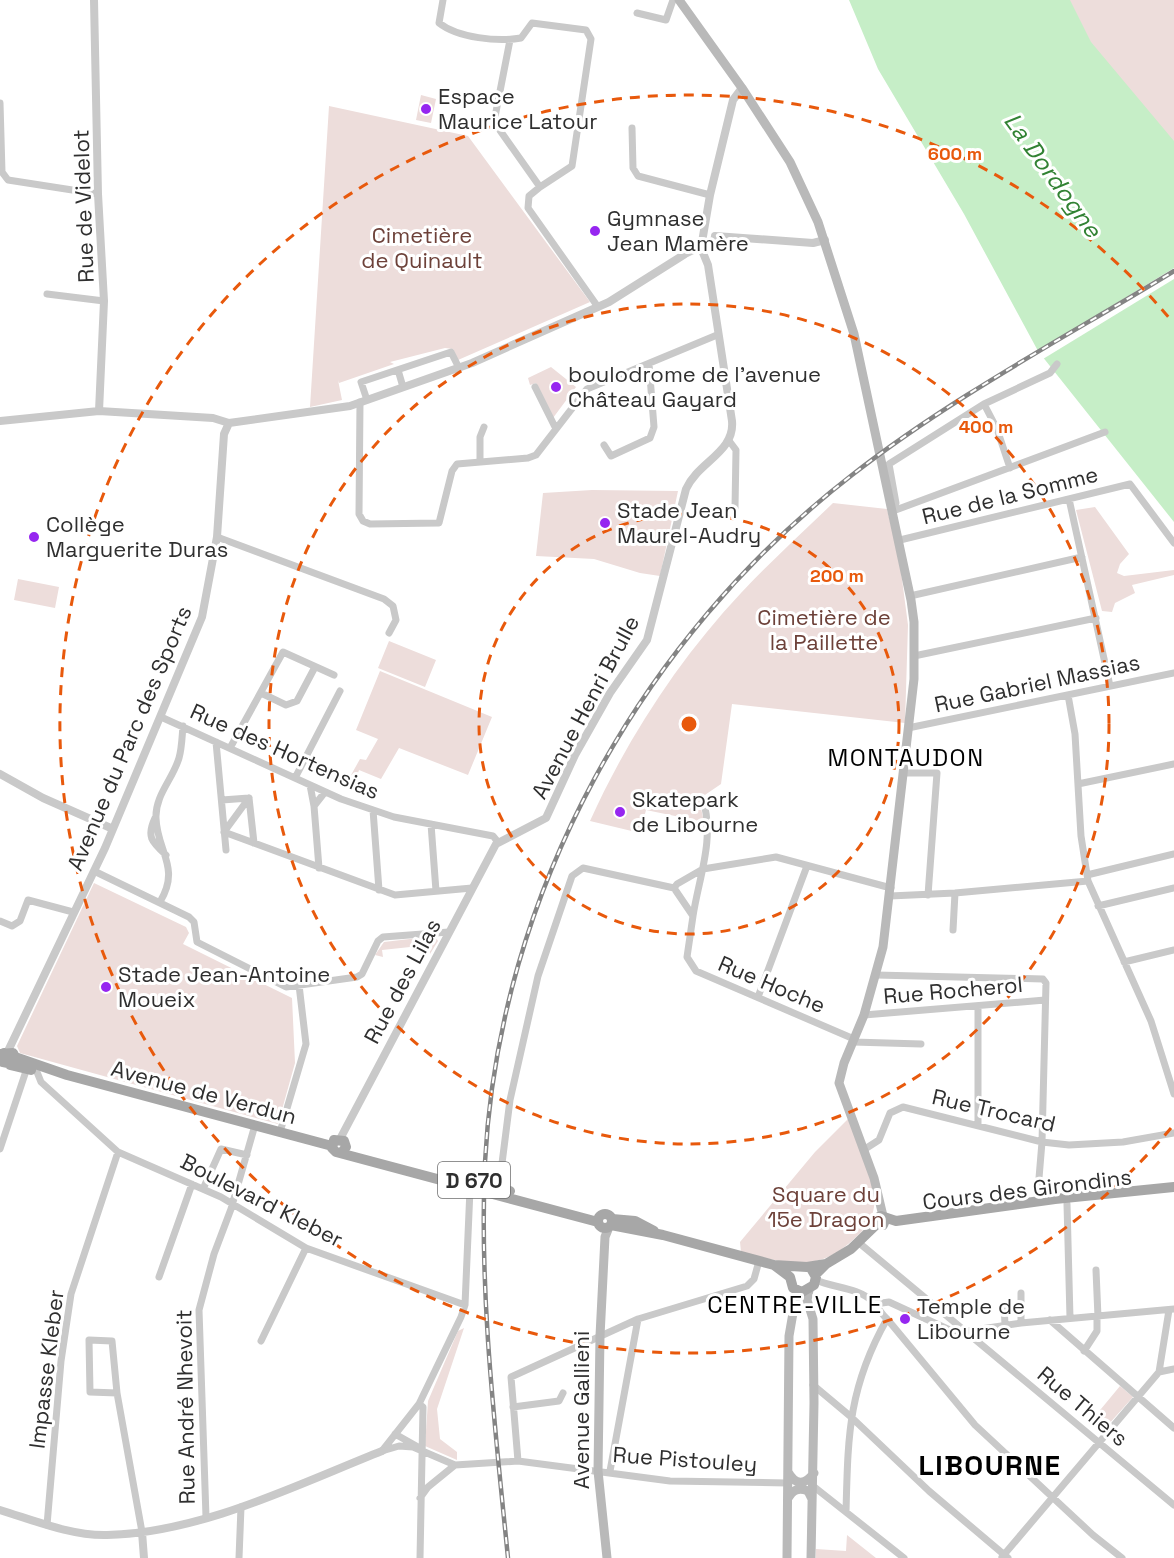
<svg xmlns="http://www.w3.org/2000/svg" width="1174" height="1558" viewBox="0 0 1174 1558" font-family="'Space Grotesk',sans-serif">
<rect width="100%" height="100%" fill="#fff"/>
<!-- green -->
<path fill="#eddddb" d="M 1067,0 L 1174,0 L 1174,156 L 1106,75 Z
M 421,95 L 436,99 L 431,123 L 416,120 Z
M 329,106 L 468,136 L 590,302 L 458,360 L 453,349 L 445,348 L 390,362 L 394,364 L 339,383 L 338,380 L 342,400 L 310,407 Z
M 551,367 L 576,387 L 553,418 L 536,383 L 530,385 L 528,378 Z
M 592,490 L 678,491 L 660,576 L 640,573 L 594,559 L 536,556 L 543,493 Z
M 833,503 L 887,509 L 900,564 L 908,625 L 905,723 L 732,704 L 721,784 L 699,799 L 704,822 L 646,810 L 640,833 L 590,821 C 627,739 679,659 741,593 C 770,562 802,533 833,503 Z
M 1095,507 L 1129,554 L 1120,564 L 1117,573 L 1124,576 L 1174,570 L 1174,575 L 1132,585 L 1135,593 L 1115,603 L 1112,612 L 1102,611 L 1076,510 Z
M 18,579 L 59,587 L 55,608 L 14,600 Z
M 389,641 L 436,660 L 425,687 L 378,668 Z
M 380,671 L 492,717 L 468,775 L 399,748 L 381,779 L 359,770 L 354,785 L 346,784 L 360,759 L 366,760 L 378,739 L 356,730 Z
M 94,883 L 186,927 L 189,933 L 183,944 L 292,998 L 295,1063 L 278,1124 L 20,1053 L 17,1046 Z
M 435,936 L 438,941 L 430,954 L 429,945 L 382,950 L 383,957 L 375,955 L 384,942 Z
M 848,1119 C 858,1145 877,1179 874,1207 C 872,1220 865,1229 856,1237 C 818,1274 788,1264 741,1252 L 740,1242 L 815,1152 Z
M 464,1328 L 437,1409 L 440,1439 L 457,1452 L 457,1460 L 425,1446 L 428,1401 L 458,1331 Z
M 1120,1386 L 1133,1397 L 1108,1425 L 1096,1415 Z
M 847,1535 L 876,1558 L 816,1558 L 816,1549 L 846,1551 Z"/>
<!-- water -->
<path fill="#c6eec7" d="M 849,0 L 1070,0 L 1091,42 L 1174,141 L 1174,522 L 1038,351 L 964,214 L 878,69 Z"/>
<!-- pier -->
<path fill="#fff" d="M 1174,268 L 1174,279 L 1043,359 L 1038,351 Z"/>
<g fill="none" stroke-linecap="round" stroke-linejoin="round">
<!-- minor -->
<path stroke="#c9c9c9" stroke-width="7" d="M 443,0 L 439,23 C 458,38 498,42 521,38 L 532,23 L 586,30 L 591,39 L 572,166 L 540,187
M 637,13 L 666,20 L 673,0
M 510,40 L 494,122 L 540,187 L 529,196 L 528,208 L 598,307
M 0,103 L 2,172 L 8,180 L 98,194
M 632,128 L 633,168 L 638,176 L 710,195
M 47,294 L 104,301
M 398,370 L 403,387
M 535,387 L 556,429
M 367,400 L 361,382 L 451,352 L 459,368
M 360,402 L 359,514 L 363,521 L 370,524 L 439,523 L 452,471 L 457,464 L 528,458 L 536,455 L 587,389 L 717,335
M 984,404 L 997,429 L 1010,468
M 730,442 L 736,450 L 735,508
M 604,445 L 611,456 L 650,438 L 654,427 L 649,364
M 480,462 L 480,437 L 484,427
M 1069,499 L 1110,686
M 893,511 L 896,503 L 889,464 L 984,404 L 1050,373 L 1057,364
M 893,511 L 1105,432
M 217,537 L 384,599 L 393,606 L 396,620 L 389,633
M 900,540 L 1130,484 L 1174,543
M 910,596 L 1082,557
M 914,656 L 1096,618
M 261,693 L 286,705 L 297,701 L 315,667
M 1068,695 L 1075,734 L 1081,836 L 1088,881 L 1151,1021 L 1174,1094
M 161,717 L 341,799 L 394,817 L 493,836 L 498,842
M 908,728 L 1174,673
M 216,742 L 226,850
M 230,748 L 283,652 L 334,675
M 904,773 L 937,773 L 928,895
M 295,778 L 340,691
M 1078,784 L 1174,764
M 310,785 L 314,806 L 325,792
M 249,798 L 224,832 L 395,895 L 472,888
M 222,800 L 249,798 L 254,843
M 703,800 C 715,839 699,877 693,916 L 674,888 L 677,884 L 703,869 L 776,857 L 891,888
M 314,806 L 319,868
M 373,810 L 379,890
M 155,818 C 146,837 152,842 166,855
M 431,824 L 436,891
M 94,871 L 189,917 L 194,922 L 197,942 L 286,987 L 357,977 L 362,974 L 378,941 L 383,937 L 449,932
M 1087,875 L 1174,854
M 890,896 L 955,893 L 1088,881
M 160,902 C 181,867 157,852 156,818 C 155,795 173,779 179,758 C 182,748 182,736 183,726
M 1098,906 L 1174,888
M 693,916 L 687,957 L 696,971 L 854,1039
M 0,921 L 12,926 L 20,921 L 28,900 L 73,912
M 953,930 L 955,893
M 1124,962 L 1174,950
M 876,975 L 1043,979 L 1046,983 L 1042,1142 L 1037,1202
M 758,997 L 807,866
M 864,1015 L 1045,1000
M 853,1042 L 921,1044
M 37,1072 L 41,1082 L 118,1152 L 221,1197 L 306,1248 L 465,1305
M 978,1124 L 978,1006
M 280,1132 L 306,1044 L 299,985
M 0,1149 L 27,1068
M 865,1149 L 879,1140 L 890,1113 L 903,1107 L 1042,1142 L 1069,1145 L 1123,1142 L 1174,1133
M 499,1187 L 510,1100 L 538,976 L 572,876 L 583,868 L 674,888
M 203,1189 L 221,1149 L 247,1155
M 1067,1204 L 1070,1318
M 858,1242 L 1174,1505
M 1096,1270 L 1098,1317
M 159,1277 L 192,1184
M 816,1280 C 833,1288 858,1287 873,1302 C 879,1308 881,1314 888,1320 L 975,1425 L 1093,1535 L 1122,1558
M 875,1304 L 889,1302 L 952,1331 L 967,1331 L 1021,1323 L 1174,1309
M 1004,1304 L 1005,1325
M 1050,1320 L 1174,1428
M 1021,1323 L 1021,1293
M 261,1341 L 306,1248
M 1084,1351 L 1097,1331 L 1097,1317
M 1159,1372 L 1169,1310
M 1159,1372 L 1174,1369
M 813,1385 L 850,1416 L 929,1491 L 1008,1558
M 117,1393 L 90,1392 L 89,1340 L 112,1341 L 117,1393 L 142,1532
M 419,1404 L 423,1407 L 420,1558
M 513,1407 L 559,1401 L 563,1393
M 395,1434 L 418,1447
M 382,1451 L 399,1446 L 413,1447 L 455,1465 L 518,1461 L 670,1481 L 787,1483
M 382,1451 L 419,1404 L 461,1317 L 465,1305 L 470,1189
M 518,1461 L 511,1377 L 638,1319 L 747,1286 L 754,1279 L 759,1261
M 610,1471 L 638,1319
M 813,1486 L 904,1558
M 420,1498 L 428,1487 L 455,1465
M 846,1512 C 848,1436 848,1388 887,1319
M 206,1517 L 199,1310 L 214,1254 L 231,1209 L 255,1125
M 47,1525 L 61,1361 L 71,1294 L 118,1152
M 1002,1557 L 1159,1372
M 239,1558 L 241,1507"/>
<!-- tertiary -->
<path stroke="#c9c9c9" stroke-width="8" d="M 94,0 L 98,194 L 104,301 L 99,411
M 715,236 L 813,243 L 825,240
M 0,421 L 99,411 L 213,418 L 229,423
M 229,423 L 350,406 L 472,363 L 609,302 L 685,254 L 719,237
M 0,774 L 43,798 L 113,829
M 8,1051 L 105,848 L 202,617 L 217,537 L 224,434 L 229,423
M 340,1139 L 496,844 L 546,818 L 575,755 L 610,693 L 647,640 L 686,489 C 698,462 735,452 732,421 L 708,265 L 701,248 L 710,195 L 733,100 L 742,88
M 0,1510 C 33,1520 71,1536 107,1535 C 201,1533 296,1485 382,1451
M 142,1532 L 144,1558"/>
<!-- secondary -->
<path stroke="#b9b9b9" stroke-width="9" d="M 679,0 L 742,88 L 790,162 L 818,222 L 854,334 L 911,600 L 914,622 L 914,679 L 883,947 L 864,1015 L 844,1063 L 839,1083 L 874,1178 L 883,1216
M 809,1290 L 807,1300 L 813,1319 L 814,1403 L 811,1558
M 788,1472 C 796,1486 805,1485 814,1473
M 788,1498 C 793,1490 798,1487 808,1491 L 812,1499
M 607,1558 L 598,1471 L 600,1336 L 605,1237 L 609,1227
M 787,1558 L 789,1336 L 797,1290"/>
<!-- primary -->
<path stroke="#a7a7a7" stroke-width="10" d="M 0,1054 L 13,1053 L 16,1059 L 13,1064 L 3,1062 L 4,1053
M 15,1057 L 67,1075 L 332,1146
M 10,1065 L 31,1070
M 342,1152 L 346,1147 L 344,1141 L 334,1140 L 332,1148 L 336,1152 L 598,1222
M 450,1176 L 510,1191
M598 1221a7 7 0 1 1 14 0a7 7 0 1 1-14 0Z
M 886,1218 L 883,1225 L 876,1223 L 877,1218 L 881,1216 L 896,1221 L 1055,1199 L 1174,1187
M 612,1219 L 635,1221 L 654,1231
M 611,1225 L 663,1235 L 774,1265 L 807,1267 L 826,1264
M 774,1265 L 790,1277 L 793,1288 L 802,1292 L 814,1285 L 816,1277 L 812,1270
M 815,1275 L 826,1264 L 851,1249 L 877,1224"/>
<defs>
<path id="rail" d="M 508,1558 C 495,1427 479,1294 485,1162 C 499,893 640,639 852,475 C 952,397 1066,337 1174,271"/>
</defs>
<!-- rail casing -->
<use href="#rail" stroke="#848484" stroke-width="4.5"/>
<!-- rail -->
<use href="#rail" stroke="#fff" stroke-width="2" stroke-dasharray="7" stroke-linecap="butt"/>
</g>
<!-- distance rings -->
<g fill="none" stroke="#e8590c" stroke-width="3" stroke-dasharray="10 8">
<circle cx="689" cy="724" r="210"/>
<circle cx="689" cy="724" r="420"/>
<path d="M1171 1128A629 629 0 1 1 1171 320"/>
</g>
<!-- markers -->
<g fill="#9626f0" stroke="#fff" stroke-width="2">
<circle cx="426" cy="109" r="6"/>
<circle cx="595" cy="231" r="6"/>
<circle cx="556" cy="387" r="6"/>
<circle cx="605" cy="523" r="6"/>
<circle cx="34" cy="537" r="6"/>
<circle cx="620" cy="812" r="6"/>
<circle cx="106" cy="987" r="6"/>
<circle cx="905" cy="1319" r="6"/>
</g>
<g text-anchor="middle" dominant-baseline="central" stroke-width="6" stroke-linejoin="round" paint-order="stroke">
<!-- shield labels -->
<rect fill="#fff" stroke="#6d6d6d" stroke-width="1.5" x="438" y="1162" width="72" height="36" rx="4.5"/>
<g font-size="21" font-weight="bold" fill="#2f2f2f">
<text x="474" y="1180">D 670</text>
</g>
<!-- poi labels -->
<g font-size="22" fill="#2f2f2f" stroke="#fff" text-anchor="start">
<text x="438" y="96">Espace<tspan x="438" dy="25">Maurice Latour</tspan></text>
<text x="607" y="218">Gymnase<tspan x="607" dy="25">Jean Mamère</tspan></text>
<text x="568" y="374">boulodrome de l'avenue<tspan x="568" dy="25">Château Gayard</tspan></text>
<text x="617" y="510">Stade Jean<tspan x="617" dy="25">Maurel-Audry</tspan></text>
<text x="46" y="524">Collège<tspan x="46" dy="25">Marguerite Duras</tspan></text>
<text x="632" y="799">Skatepark<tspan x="632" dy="25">de Libourne</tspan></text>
<text x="118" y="974">Stade Jean-Antoine<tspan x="118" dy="25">Moueix</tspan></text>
<text x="917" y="1306">Temple de<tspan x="917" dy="25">Libourne</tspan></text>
</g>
<!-- street labels -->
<g font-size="22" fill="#2f2f2f" stroke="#fff">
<text transform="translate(83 206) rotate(-92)">Rue de Videlot</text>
<text transform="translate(1010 495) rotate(-14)">Rue de la Somme</text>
<text transform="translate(1037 683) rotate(-12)">Rue Gabriel Massias</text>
<text transform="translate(585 707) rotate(-62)">Avenue Henri Brulle</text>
<text transform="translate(129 738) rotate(-67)">Avenue du Parc des Sports</text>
<text transform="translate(285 751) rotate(24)">Rue des Hortensias</text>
<text transform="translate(402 981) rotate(-62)">Rue des Lilas</text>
<text transform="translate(772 984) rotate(23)">Rue Hoche</text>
<text transform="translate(953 990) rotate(-5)">Rue Rocherol</text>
<text transform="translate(204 1092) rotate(15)">Avenue de Verdun</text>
<text transform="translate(994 1110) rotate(13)">Rue Trocard</text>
<text transform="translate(1027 1189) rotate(-7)">Cours des Girondins</text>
<text transform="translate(262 1200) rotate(27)">Boulevard Kleber</text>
<text transform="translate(46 1369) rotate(-83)">Impasse Kleber</text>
<text transform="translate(1083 1406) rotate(40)">Rue Thiers</text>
<text transform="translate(185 1407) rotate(-91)">Rue André Nhevoit</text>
<text transform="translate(581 1410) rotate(-90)">Avenue Gallieni</text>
<text transform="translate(685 1459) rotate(4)">Rue Pistouley</text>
</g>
<!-- park labels -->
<g font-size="22" fill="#6d4139" stroke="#fff">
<text x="422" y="235">Cimetière<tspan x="422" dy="25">de Quinault</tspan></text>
<text x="824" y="617">Cimetière de<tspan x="824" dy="25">la Paillette</tspan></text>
<text x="826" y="1194">Square du<tspan x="826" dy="25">15e Dragon</tspan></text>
</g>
<!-- water labels -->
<g font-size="24" font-style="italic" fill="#318233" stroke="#fff">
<text transform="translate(1053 175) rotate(54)">La Dordogne</text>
</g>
<!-- neighbourhood labels -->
<g font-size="24" letter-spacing="1.5" fill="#000" stroke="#fff">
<text x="906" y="757">MONTAUDON</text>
<text x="795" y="1304">CENTRE-VILLE</text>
</g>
<!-- district labels -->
<g font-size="28" font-weight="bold" letter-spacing="1.5" fill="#000" stroke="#fff">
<text x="990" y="1465">LIBOURNE</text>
</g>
</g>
<circle cx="689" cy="724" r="9" fill="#e8590c" stroke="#fff" stroke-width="3"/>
<g font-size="18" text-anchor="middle" font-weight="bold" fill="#e8590c" stroke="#fff" stroke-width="6" stroke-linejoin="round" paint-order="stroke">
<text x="955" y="160">600 m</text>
<text x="986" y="433">400 m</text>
<text x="837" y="582">200 m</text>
</g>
</svg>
